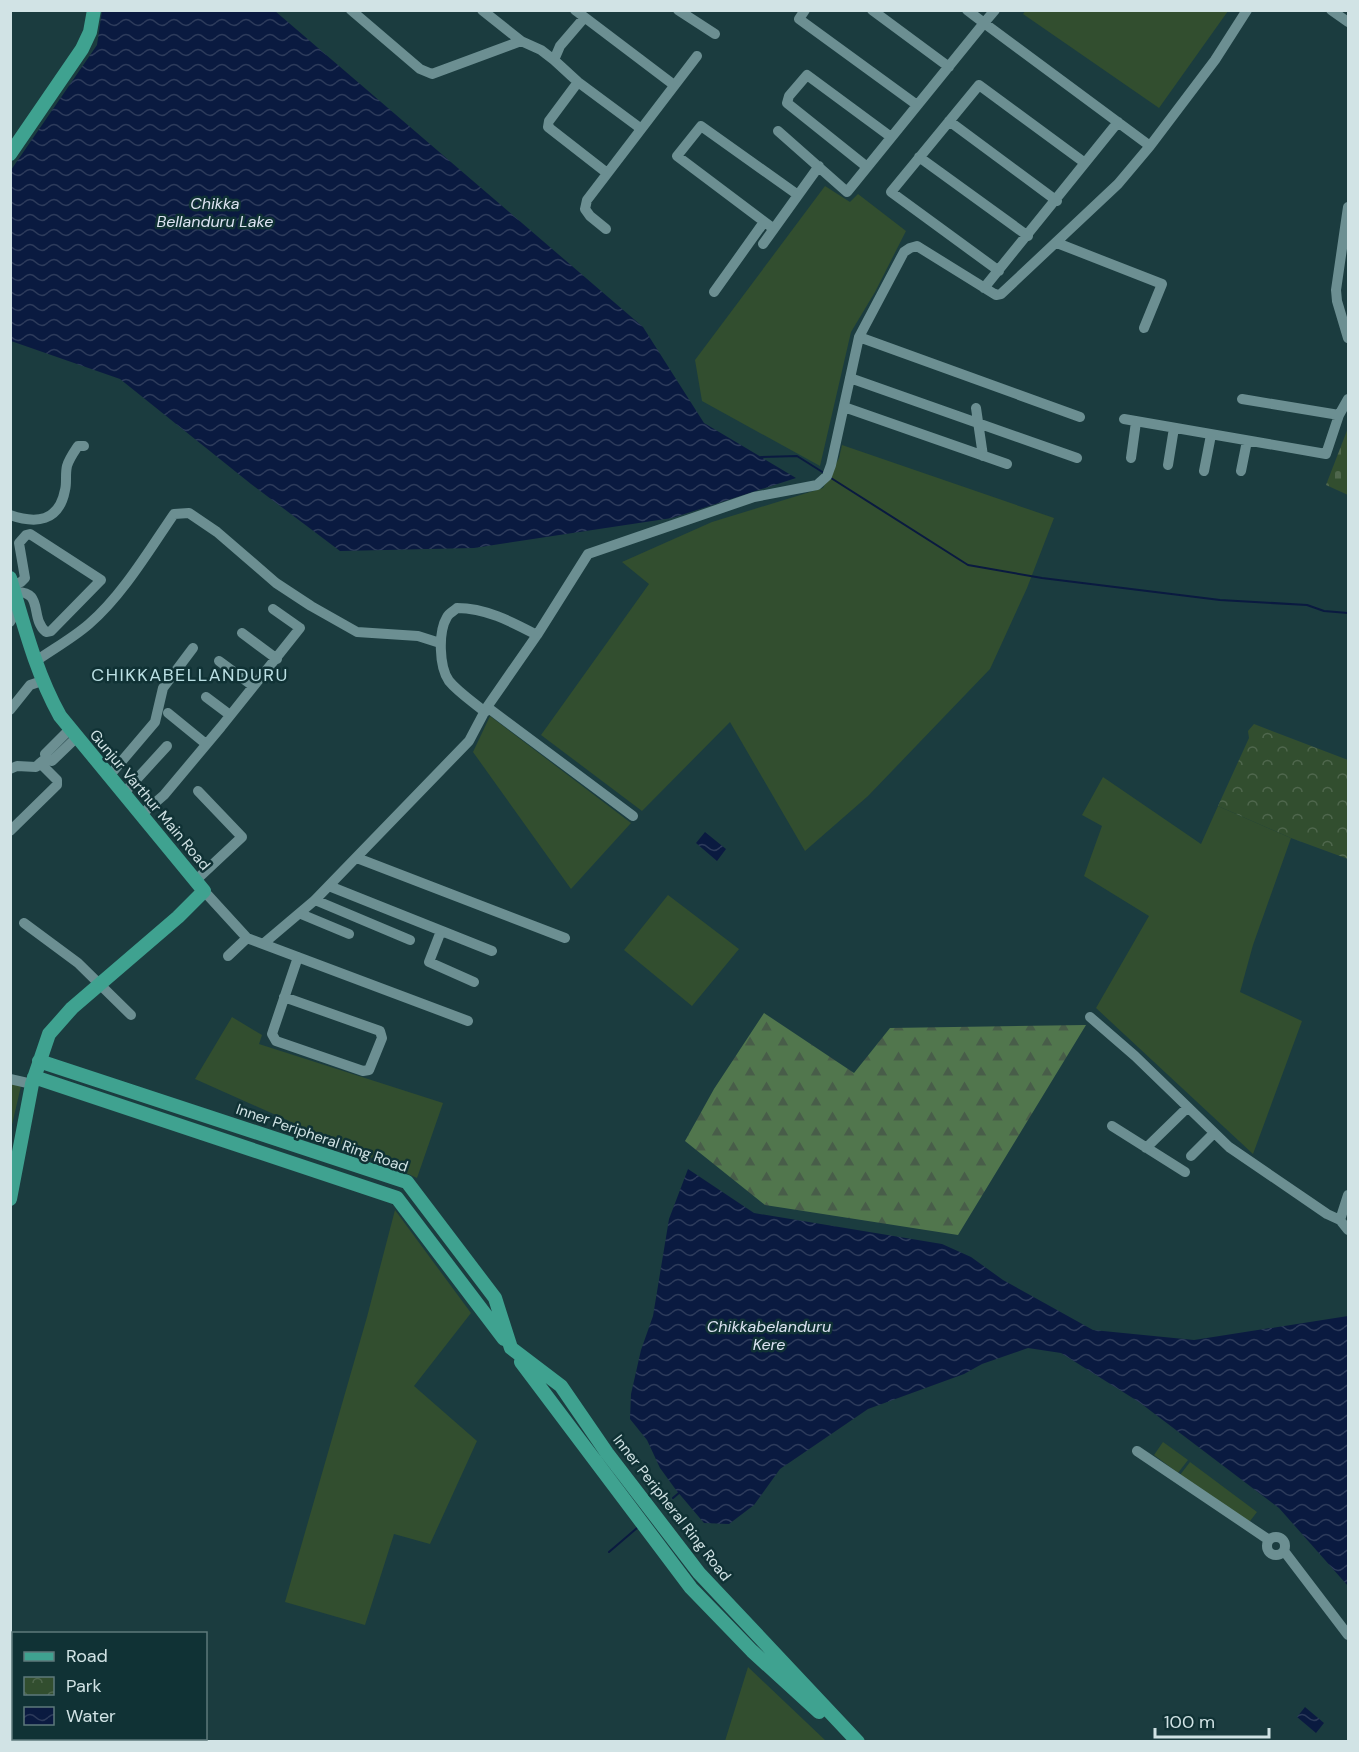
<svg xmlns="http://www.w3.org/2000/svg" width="1359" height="1752" viewBox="0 0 1359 1752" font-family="'DM Sans',sans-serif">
<defs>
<pattern id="forest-firs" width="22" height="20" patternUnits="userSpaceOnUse" patternTransform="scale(1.5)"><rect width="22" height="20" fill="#51764d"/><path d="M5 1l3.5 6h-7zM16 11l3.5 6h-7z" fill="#485d49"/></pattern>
<pattern id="cemetery-stones" width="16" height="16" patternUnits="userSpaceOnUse" patternTransform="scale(1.5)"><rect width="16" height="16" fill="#324e2f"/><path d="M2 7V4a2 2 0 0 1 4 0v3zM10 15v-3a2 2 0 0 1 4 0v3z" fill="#4f674d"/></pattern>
<pattern id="park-crowns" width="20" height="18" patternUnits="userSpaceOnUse" patternTransform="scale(1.5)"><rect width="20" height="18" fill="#324e2f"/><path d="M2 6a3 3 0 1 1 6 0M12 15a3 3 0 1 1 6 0" fill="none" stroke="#4f674d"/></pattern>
<pattern id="water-waves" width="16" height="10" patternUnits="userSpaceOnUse" patternTransform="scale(1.5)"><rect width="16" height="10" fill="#0a1a40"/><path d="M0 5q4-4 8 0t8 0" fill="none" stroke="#2d3b5b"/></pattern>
</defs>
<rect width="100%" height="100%" fill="#1b3c3f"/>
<!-- grass -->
<path fill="#324e2f" d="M 1026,10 L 1228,10 L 1228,11 L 1159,108 L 1023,14 Z
M 825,186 L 850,202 L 858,194 L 906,231 L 875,292 L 851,332 L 820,466 L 702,401 L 695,360 Z
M 842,445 L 1054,518 L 1027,588 L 990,669 L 868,796 L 805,851 L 730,722 L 642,811 L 541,735 L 649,584 L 622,562 L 712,522 L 823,488 L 839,458 Z
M 490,716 L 631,823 L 571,889 L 473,752 Z
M 1103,777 L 1201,844 L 1218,806 L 1291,838 L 1253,945 L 1240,992 L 1302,1021 L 1253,1154 L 1096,1008 L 1149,916 L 1084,876 L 1102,826 L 1082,815 Z
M 668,895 L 739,949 L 692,1006 L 624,950 Z
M 232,1017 L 262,1035 L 259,1044 L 443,1103 L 417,1178 L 195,1079 Z
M 11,1083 L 21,1086 L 11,1129 Z
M 395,1210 L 471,1313 L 414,1386 L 477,1441 L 430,1544 L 394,1534 L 365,1625 L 285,1602 L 367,1317 Z
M 1163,1442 L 1188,1460 L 1178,1473 L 1154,1455 Z
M 1190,1462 L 1257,1512 L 1247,1525 L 1180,1475 Z
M 748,1667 L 826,1741 L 725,1741 Z"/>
<!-- forest -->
<path fill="url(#forest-firs)" d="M 764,1013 L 854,1073 L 890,1028 L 1086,1025 L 958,1235 L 765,1205 L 685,1141 L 714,1089 Z"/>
<!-- cemetery -->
<path fill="url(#cemetery-stones)" d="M 1348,428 L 1348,495 L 1326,485 Z"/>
<!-- park -->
<path fill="url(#park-crowns)" d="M 1254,724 L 1348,760 L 1348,859 L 1291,838 L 1218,806 L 1249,738 L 1248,731 Z"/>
<!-- water -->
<path fill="url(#water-waves)" d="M 102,11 L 275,11 L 643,327 L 704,423 L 796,478 L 672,518 L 474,548 L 340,551 L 251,484 L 120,379 L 11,341 L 11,170 L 97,45 Z
M 705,832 L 726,849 L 717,861 L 696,843 Z
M 688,1169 L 754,1213 L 942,1244 L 971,1257 L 1003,1280 L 1093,1330 L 1194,1340 L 1348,1316 L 1348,1586 L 1279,1508 L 1139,1402 L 1061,1353 L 1028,1348 L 982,1364 L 964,1374 L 868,1409 L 780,1469 L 754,1505 L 729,1524 L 704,1523 L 676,1490 L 660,1468 L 647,1440 L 630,1419 L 631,1394 L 641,1350 L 653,1316 L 669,1219 Z
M 1305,1707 L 1324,1723 L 1316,1733 L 1297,1717 Z"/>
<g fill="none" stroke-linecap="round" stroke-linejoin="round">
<!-- stream -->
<path stroke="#0a1a40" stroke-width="2" d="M 761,457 L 797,456 L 824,473
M 831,478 L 968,565 L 1042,578 L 1220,600 L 1307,605 L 1324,611 L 1348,613
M 673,1498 L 680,1492
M 609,1552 L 637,1528"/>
<!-- minor -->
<path stroke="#6c8f92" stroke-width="10" d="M 351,10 L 420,69 L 432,74 L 521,41
M 482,10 L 521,41 L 541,50 L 554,60 L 578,82 L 640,128
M 575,10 L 674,85
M 678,10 L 715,34
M 805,10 L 799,19 L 917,105
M 872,10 L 949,67
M 967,10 L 984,23 L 995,10
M 1331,10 L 1348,22
M 554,60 L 560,46 L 584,18
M 578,82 L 549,121 L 548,127 L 607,173
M 949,121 L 1057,201
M 778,131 L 847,192 L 984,23 L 1150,146
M 919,157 L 1028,236
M 867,167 L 787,103 L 789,96 L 807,75 L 891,137
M 1348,207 L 1336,290 L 1337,301 L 1348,338
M 606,229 L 590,216 L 585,209 L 587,200 L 697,56
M 774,229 L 677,156 L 701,126 L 798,195
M 1057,243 L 1162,284 L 1144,328
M 763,244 L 819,166
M 999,271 L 891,192 L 979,85 L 1085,163
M 984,288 L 1118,122
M 714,292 L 764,222
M 859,337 L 1080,417
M 850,378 L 1077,458
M 1242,399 L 1339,415 L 1348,399
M 844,407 L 1007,464
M 976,408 L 983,456
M 1124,419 L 1326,454 L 1339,415
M 1131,458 L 1136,422
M 1168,465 L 1174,428
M 1204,471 L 1211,435
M 1241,471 L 1247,441
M 10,515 C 36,524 59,522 65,490 C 67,483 65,474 67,466 C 69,459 74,452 78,446 L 84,446
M 12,585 L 21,582 L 25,578 L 19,543 L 26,535 L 30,534 L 101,580 L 51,631 L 46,632 C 29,618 45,590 14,592
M 10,622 L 18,609
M 242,633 L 277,659
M 36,661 C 53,649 73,638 89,624 C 122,596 150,549 174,514 L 189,513 L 217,532 L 276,583 L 311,606 L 357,632 L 418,636 L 440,643
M 219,661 L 253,686
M 206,697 L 230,715
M 487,707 L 633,816
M 10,710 L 30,685 L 42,681
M 485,712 C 473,702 458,692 449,681 C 439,667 438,632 447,617 C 449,613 454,611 457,608 C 486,608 512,622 537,635
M 168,713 L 206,744
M 46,758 L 52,761 L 77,737
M 40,763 L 46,758 L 45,754 L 70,729
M 10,769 L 17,766 L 36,767 L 40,763 L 57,780 L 57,785 L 10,831
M 110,775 L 155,722 L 163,688 L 193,648
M 124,793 L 167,746
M 142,814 L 164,795 L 221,727 L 300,628 L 273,609
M 357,858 L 565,938
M 195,881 L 242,837 L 198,791
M 329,886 L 492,951
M 204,891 L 247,938 L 263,944 L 315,900 L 469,741 L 487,707 L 537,635 L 588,554 L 754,497 L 817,485 L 827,476 L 831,465 L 859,337 L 904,252 L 910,248 L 917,246 L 996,295 L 1001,294 L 1118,184 L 1150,146 L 1215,60 L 1247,10
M 315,900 L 410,940
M 301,914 L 349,934
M 24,923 L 78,963 L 131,1015
M 441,931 L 429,962 L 474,982
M 263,944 L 468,1021
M 228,956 L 247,938
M 284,997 L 380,1031 L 382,1038 L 369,1070 L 363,1071 L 276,1041 L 272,1034 L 298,957
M 1090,1017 L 1135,1056 L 1229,1147 L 1327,1214 L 1340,1220 L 1348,1230
M 10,1079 L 32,1084
M 1112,1126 L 1185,1172
M 1146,1148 L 1187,1108
M 1191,1156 L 1214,1133
M 1340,1220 L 1348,1195
M 1137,1451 L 1269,1540
M1267 1546a9 9 0 1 1 18 0a9 9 0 1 1-18 0Z
M 1284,1551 L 1348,1635"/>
<!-- major -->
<path stroke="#3fa290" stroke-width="14" d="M 10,154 L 82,49 L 90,32 L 94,10
M 10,578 C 24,625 36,673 60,716 L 204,891 L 178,917 L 72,1008 L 49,1034 L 32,1084 L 10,1199
M 39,1061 L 407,1182 L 495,1298 L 511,1348 L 561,1386 L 607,1453 L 699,1573 L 858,1742
M 34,1077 L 397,1198 L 504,1339
M 521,1362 L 691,1588 L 752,1651 L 819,1712"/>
</g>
<g text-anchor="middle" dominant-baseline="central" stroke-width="5" stroke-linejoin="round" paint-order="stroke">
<!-- street labels -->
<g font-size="15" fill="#d1e3e5" stroke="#103235">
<text transform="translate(150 800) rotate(50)">Gunjur Varthur Main Road</text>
<text transform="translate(322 1138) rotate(19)">Inner Peripheral Ring Road</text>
<text transform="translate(672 1508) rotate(52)">Inner Peripheral Ring Road</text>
</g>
<!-- water labels -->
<g font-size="16" font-style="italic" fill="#dde4f3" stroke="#103235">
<text x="215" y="203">Chikka<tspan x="215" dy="18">Bellanduru Lake</tspan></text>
<text x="769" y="1326">Chikkabelanduru<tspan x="769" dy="18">Kere</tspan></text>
</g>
<!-- quarter labels -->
<g font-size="18" letter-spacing="1.5" fill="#bbe0e4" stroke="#103235">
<text x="190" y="675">CHIKKABELLANDURU</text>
</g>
</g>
<!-- border -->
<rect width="1359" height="1752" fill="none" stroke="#d1e3e5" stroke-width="24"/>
<!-- legend -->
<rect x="12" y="1632" width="195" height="108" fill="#103235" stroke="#5d797b" stroke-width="1.5"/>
<rect x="24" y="1652" width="30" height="9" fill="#3fa290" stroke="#5d797b" stroke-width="1.5"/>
<text x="66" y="1662" font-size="18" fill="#d1e3e5">Road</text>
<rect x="24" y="1677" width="30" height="18" fill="url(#park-crowns)" stroke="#5d797b" stroke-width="1.5"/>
<text x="66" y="1692" font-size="18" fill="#d1e3e5">Park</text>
<rect x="24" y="1707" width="30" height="18" fill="url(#water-waves)" stroke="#5d797b" stroke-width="1.5"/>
<text x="66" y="1722" font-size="18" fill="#d1e3e5">Water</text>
<!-- scale -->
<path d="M1155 1728v9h114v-9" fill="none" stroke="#d1e3e5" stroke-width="3"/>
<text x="1164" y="1728" font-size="18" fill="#d1e3e5" stroke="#103235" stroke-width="4.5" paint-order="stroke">100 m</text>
</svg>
